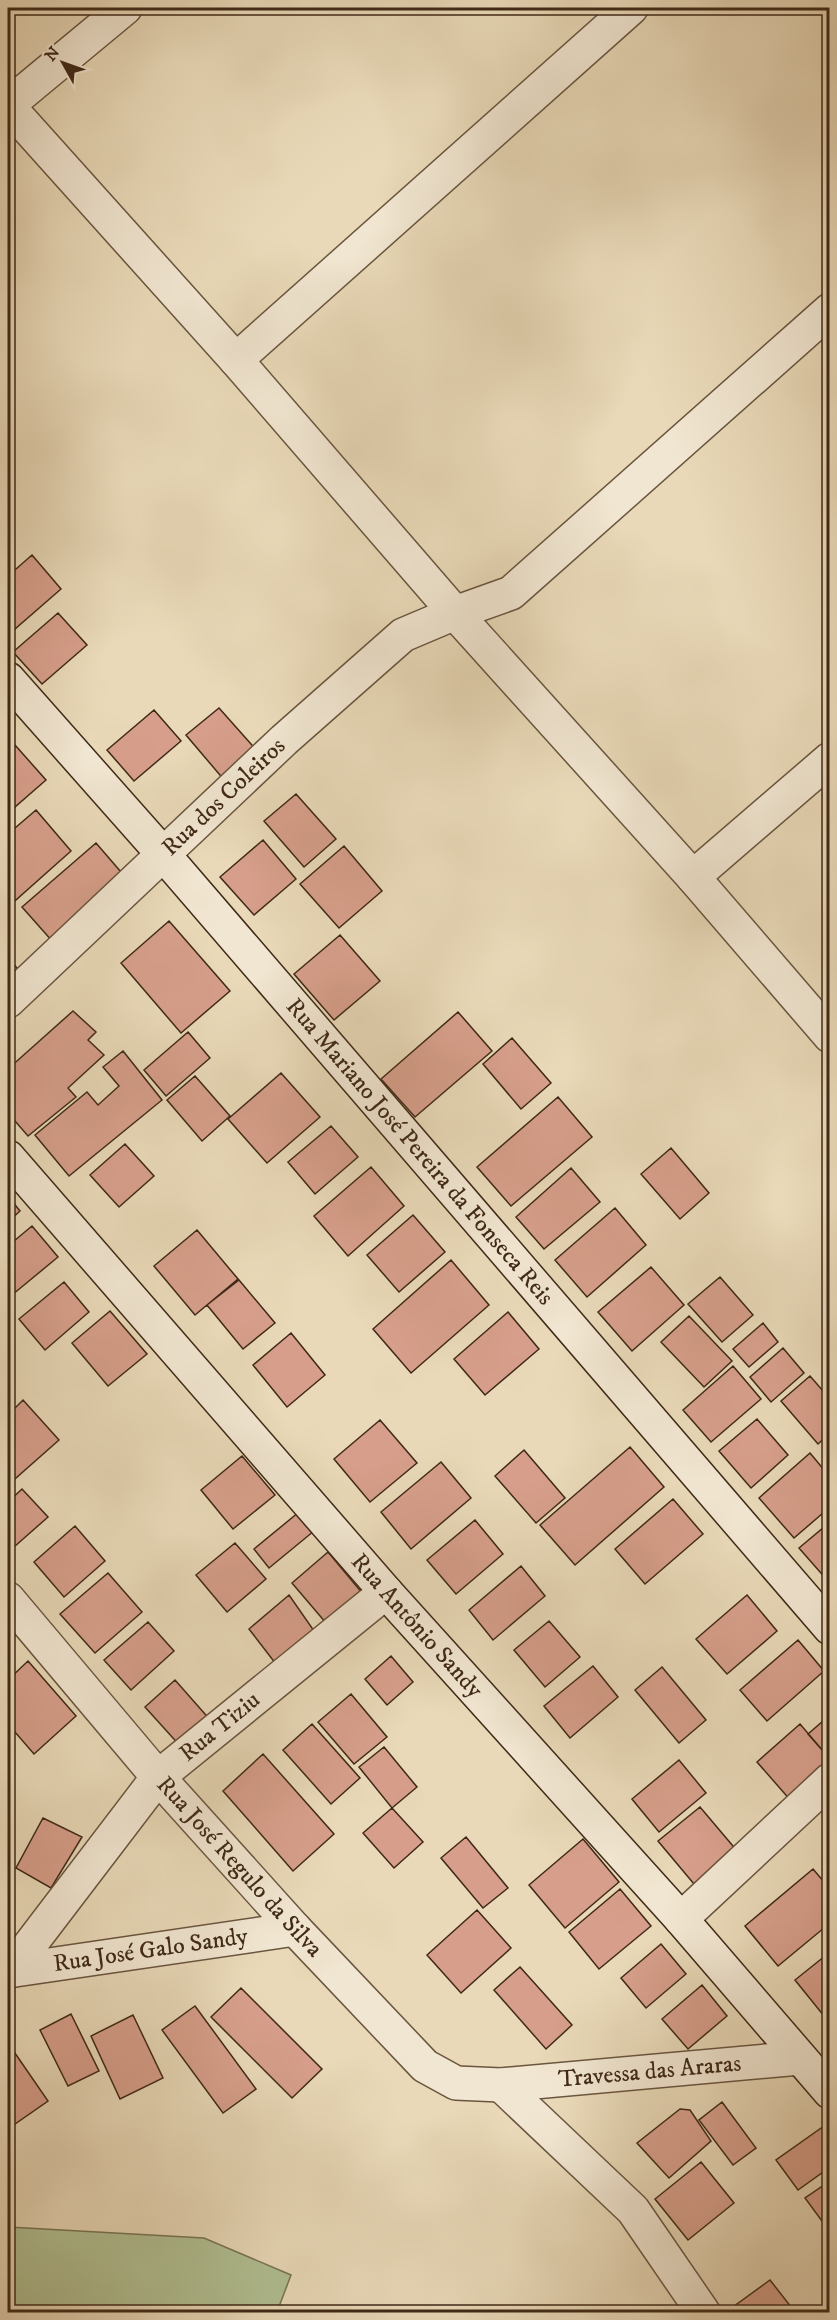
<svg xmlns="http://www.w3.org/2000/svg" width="837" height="2320" viewBox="0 0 837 2320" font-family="'IM FELL DW Pica',serif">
<rect width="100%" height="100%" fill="#e9d9b8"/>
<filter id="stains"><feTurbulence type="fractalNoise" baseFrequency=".00333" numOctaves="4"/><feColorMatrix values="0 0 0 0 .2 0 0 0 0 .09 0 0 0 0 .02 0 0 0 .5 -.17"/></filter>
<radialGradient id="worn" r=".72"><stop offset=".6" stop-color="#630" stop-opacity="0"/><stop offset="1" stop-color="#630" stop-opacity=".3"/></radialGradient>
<!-- green -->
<path fill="#b1c093" stroke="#787455" stroke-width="1.5" d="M 8,2227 L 204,2238 L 291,2275 L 277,2312 L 8,2312 Z"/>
<!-- building -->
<path fill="#d79f8b" stroke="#3f2917" stroke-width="1.5" d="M 32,555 L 61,589 L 8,635 L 8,576 Z
M 58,613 L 87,645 L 42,684 L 13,652 Z
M 219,708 L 258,752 L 225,781 L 186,735 Z
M 154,710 L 181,741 L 134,781 L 107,750 Z
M 15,745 L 46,780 L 8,813 L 8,751 Z
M 296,794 L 336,839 L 304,867 L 264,821 Z
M 36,810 L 71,851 L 8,907 L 8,834 Z
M 263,840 L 296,879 L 254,915 L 220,877 Z
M 96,843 L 127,879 L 53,942 L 22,907 Z
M 344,846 L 382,891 L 339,928 L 300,884 Z
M 169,921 L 230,991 L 181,1033 L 121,963 Z
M 340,935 L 380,981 L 334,1020 L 294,974 Z
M 8,957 L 25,978 L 8,993 Z
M 73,1011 L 96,1032 L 88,1040 L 104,1055 L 68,1088 L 76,1097 L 28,1136 L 8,1113 L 8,1069 Z
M 458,1012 L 492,1051 L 415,1117 L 381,1079 Z
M 188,1032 L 210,1058 L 166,1096 L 144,1070 Z
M 512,1038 L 551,1083 L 521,1109 L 483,1064 Z
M 123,1051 L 162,1100 L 69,1176 L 35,1135 L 87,1092 L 98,1105 L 119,1086 L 103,1067 Z
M 281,1073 L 320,1117 L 267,1163 L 228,1119 Z
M 195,1076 L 230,1116 L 202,1141 L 167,1100 Z
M 558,1097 L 592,1137 L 511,1206 L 477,1167 Z
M 331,1126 L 358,1157 L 315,1194 L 288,1162 Z
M 125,1144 L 154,1176 L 119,1207 L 90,1175 Z
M 671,1148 L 709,1193 L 680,1219 L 641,1174 Z
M 371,1167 L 404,1206 L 348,1256 L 314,1216 Z
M 571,1168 L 600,1202 L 544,1249 L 516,1217 Z
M 8,1196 L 20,1211 L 8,1222 Z
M 615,1208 L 646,1245 L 587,1297 L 555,1260 Z
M 413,1215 L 445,1252 L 399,1292 L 367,1255 Z
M 32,1226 L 58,1257 L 12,1295 L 8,1289 L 8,1246 Z
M 197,1230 L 238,1279 L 195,1315 L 154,1266 Z
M 451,1260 L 489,1305 L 411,1373 L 373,1329 Z
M 651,1267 L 684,1305 L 632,1351 L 598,1312 Z
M 720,1277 L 753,1315 L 722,1342 L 688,1304 Z
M 239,1280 L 275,1323 L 243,1349 L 207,1305 Z
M 64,1282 L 89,1312 L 45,1350 L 19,1319 Z
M 110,1311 L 147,1354 L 108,1386 L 72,1343 Z
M 508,1312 L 539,1349 L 485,1395 L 454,1359 Z
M 689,1316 L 732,1361 L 704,1387 L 661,1342 Z
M 763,1323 L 778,1342 L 749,1367 L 733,1349 Z
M 291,1333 L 325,1375 L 287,1407 L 253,1365 Z
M 783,1348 L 804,1373 L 771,1402 L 750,1377 Z
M 733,1366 L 761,1399 L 711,1442 L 683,1410 Z
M 810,1376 L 830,1399 L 830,1433 L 818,1444 L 781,1401 Z
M 23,1400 L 59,1440 L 8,1485 L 8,1415 Z
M 757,1419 L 788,1455 L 751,1488 L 719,1451 Z
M 380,1420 L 417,1463 L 370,1502 L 334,1459 Z
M 630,1447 L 664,1487 L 575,1565 L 540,1525 Z
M 524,1450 L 565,1498 L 536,1523 L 495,1476 Z
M 810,1453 L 830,1477 L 830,1507 L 794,1538 L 759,1498 Z
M 242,1456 L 275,1495 L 233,1529 L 201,1490 Z
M 441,1462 L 471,1498 L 411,1549 L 381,1512 Z
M 22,1489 L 48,1517 L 14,1547 L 8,1539 L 8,1502 Z
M 673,1499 L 703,1534 L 645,1584 L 615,1549 Z
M 299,1512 L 314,1531 L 269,1568 L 254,1549 Z
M 475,1520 L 503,1554 L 456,1594 L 427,1560 Z
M 830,1522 L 830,1577 L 827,1580 L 799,1548 Z
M 75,1526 L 105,1561 L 64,1597 L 34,1562 Z
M 235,1543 L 266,1579 L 227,1612 L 196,1575 Z
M 328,1552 L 368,1600 L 332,1630 L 292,1583 Z
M 521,1566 L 545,1596 L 493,1640 L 469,1610 Z
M 108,1573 L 142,1612 L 95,1653 L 60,1614 Z
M 289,1595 L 319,1638 L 279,1668 L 249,1629 Z
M 747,1595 L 777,1631 L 727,1674 L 696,1639 Z
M 549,1621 L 580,1657 L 545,1687 L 514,1650 Z
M 148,1622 L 174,1651 L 131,1690 L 104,1660 Z
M 798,1640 L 824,1671 L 767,1721 L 740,1690 Z
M 391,1656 L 413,1682 L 387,1705 L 365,1679 Z
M 28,1661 L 76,1716 L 34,1754 L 8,1724 L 8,1680 Z
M 593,1666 L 618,1697 L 570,1738 L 544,1706 Z
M 662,1667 L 706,1720 L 679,1743 L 635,1690 Z
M 175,1680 L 212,1722 L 182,1748 L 145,1707 Z
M 351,1694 L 387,1737 L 354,1764 L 318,1722 Z
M 830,1715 L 830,1759 L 808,1734 Z
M 312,1724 L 360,1778 L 331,1804 L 283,1750 Z
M 800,1724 L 830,1759 L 830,1769 L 792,1802 L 757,1762 Z
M 384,1747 L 417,1787 L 392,1808 L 359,1767 Z
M 263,1754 L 334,1834 L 293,1871 L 223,1791 Z
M 679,1760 L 706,1793 L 659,1832 L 632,1799 Z
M 700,1807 L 738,1852 L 699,1890 L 658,1841 Z
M 392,1808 L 423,1842 L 394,1868 L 363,1833 Z
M 43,1818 L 82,1837 L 51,1888 L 16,1868 Z
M 466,1837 L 508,1888 L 483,1908 L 441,1858 Z
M 583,1839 L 619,1882 L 565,1928 L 529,1885 Z
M 813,1869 L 830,1889 L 830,1923 L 778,1966 L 745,1926 Z
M 620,1889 L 651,1926 L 599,1969 L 569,1932 Z
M 477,1910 L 511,1948 L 461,1993 L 427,1955 Z
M 661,1944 L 686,1974 L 646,2008 L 621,1978 Z
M 830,1952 L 830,2011 L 824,2016 L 795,1980 Z
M 520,1967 L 572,2025 L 546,2049 L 494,1990 Z
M 702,1985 L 727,2016 L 688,2049 L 662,2019 Z
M 241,1988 L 322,2069 L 292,2098 L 211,2017 Z
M 195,2006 L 256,2089 L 223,2113 L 162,2030 Z
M 71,2014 L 99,2071 L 68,2086 L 40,2030 Z
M 133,2015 L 163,2078 L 120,2099 L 91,2036 Z
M 8,2043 L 48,2101 L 15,2124 L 8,2114 Z
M 722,2102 L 756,2148 L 733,2165 L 699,2120 Z
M 680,2109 L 690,2110 L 711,2141 L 669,2178 L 637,2143 Z
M 824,2126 L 830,2134 L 830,2167 L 798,2190 L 776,2160 Z
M 701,2162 L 734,2203 L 688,2240 L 655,2199 Z
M 830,2181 L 830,2232 L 805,2198 Z
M 770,2280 L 795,2312 L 726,2312 Z"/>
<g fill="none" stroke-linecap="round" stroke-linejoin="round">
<defs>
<g id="street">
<path d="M 8,105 L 125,8"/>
<path d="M 8,106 L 236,360 L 455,613 L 693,877 L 830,1036"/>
<path d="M 236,360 L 631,8"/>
<path d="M 693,877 L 830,759"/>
<path id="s1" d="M 8,1001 L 284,740 L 403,635 L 455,613 L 511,593 L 830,310"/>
<path id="s2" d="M 8,1599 L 158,1777 L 295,1929 L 425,2066 L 456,2083 L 501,2085 L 800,2058"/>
<path d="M 681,1919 L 830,1780"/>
<path id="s3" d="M 8,1970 L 10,1971 L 158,1777 L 386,1592"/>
<path id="s4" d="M 8,1971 L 295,1929"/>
<path d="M 501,2085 L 633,2210 L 703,2312"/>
</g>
<g id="secondary">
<path id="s5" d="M 8,679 L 163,854 L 830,1628"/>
<path id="s6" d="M 8,1157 L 386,1592 L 681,1919 L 830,2092"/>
</g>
</defs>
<!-- street casing -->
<use href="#street" stroke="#6a553f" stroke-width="36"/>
<!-- secondary casing -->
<use href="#secondary" stroke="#3f2917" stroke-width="36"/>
<!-- street -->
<use href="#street" stroke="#f1e6d1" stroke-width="33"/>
<!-- secondary -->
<use href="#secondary" stroke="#f1e6d1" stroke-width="33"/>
</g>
<g text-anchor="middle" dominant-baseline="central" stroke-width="4.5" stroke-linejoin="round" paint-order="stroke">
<!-- street labels -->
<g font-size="24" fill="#3f2917" stroke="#f1e6d1">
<text stroke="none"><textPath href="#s1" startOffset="297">Rua dos Coleiros</textPath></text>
<text stroke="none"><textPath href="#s5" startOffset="627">Rua Mariano José Pereira da Fonseca Reis</textPath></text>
<text stroke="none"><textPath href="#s6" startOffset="622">Rua Antônio Sandy</textPath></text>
<text stroke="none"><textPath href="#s3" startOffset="326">Rua Tiziu</textPath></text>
<text stroke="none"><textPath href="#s2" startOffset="354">Rua José Regulo da Silva</textPath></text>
<text stroke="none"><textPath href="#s4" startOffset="144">Rua José Galo Sandy</textPath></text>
<text stroke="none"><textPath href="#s2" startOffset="856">Travessa das Araras</textPath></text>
</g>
</g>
<!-- margin -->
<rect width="837" height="2320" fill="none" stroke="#e9d9b8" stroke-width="30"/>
<rect x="9" y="9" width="819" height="2302" fill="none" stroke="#3f2917" stroke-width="3"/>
<rect x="15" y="15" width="807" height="2290" fill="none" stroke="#3f2917" stroke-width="1.5"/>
<!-- north arrow -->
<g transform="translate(63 63) rotate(310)" stroke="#f1e6d1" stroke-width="4.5" paint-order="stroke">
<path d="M0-4.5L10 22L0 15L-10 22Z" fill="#3f2917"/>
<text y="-9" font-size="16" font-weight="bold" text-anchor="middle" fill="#3f2917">N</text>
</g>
<rect width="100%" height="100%" filter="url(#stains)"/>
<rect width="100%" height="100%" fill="url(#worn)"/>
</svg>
